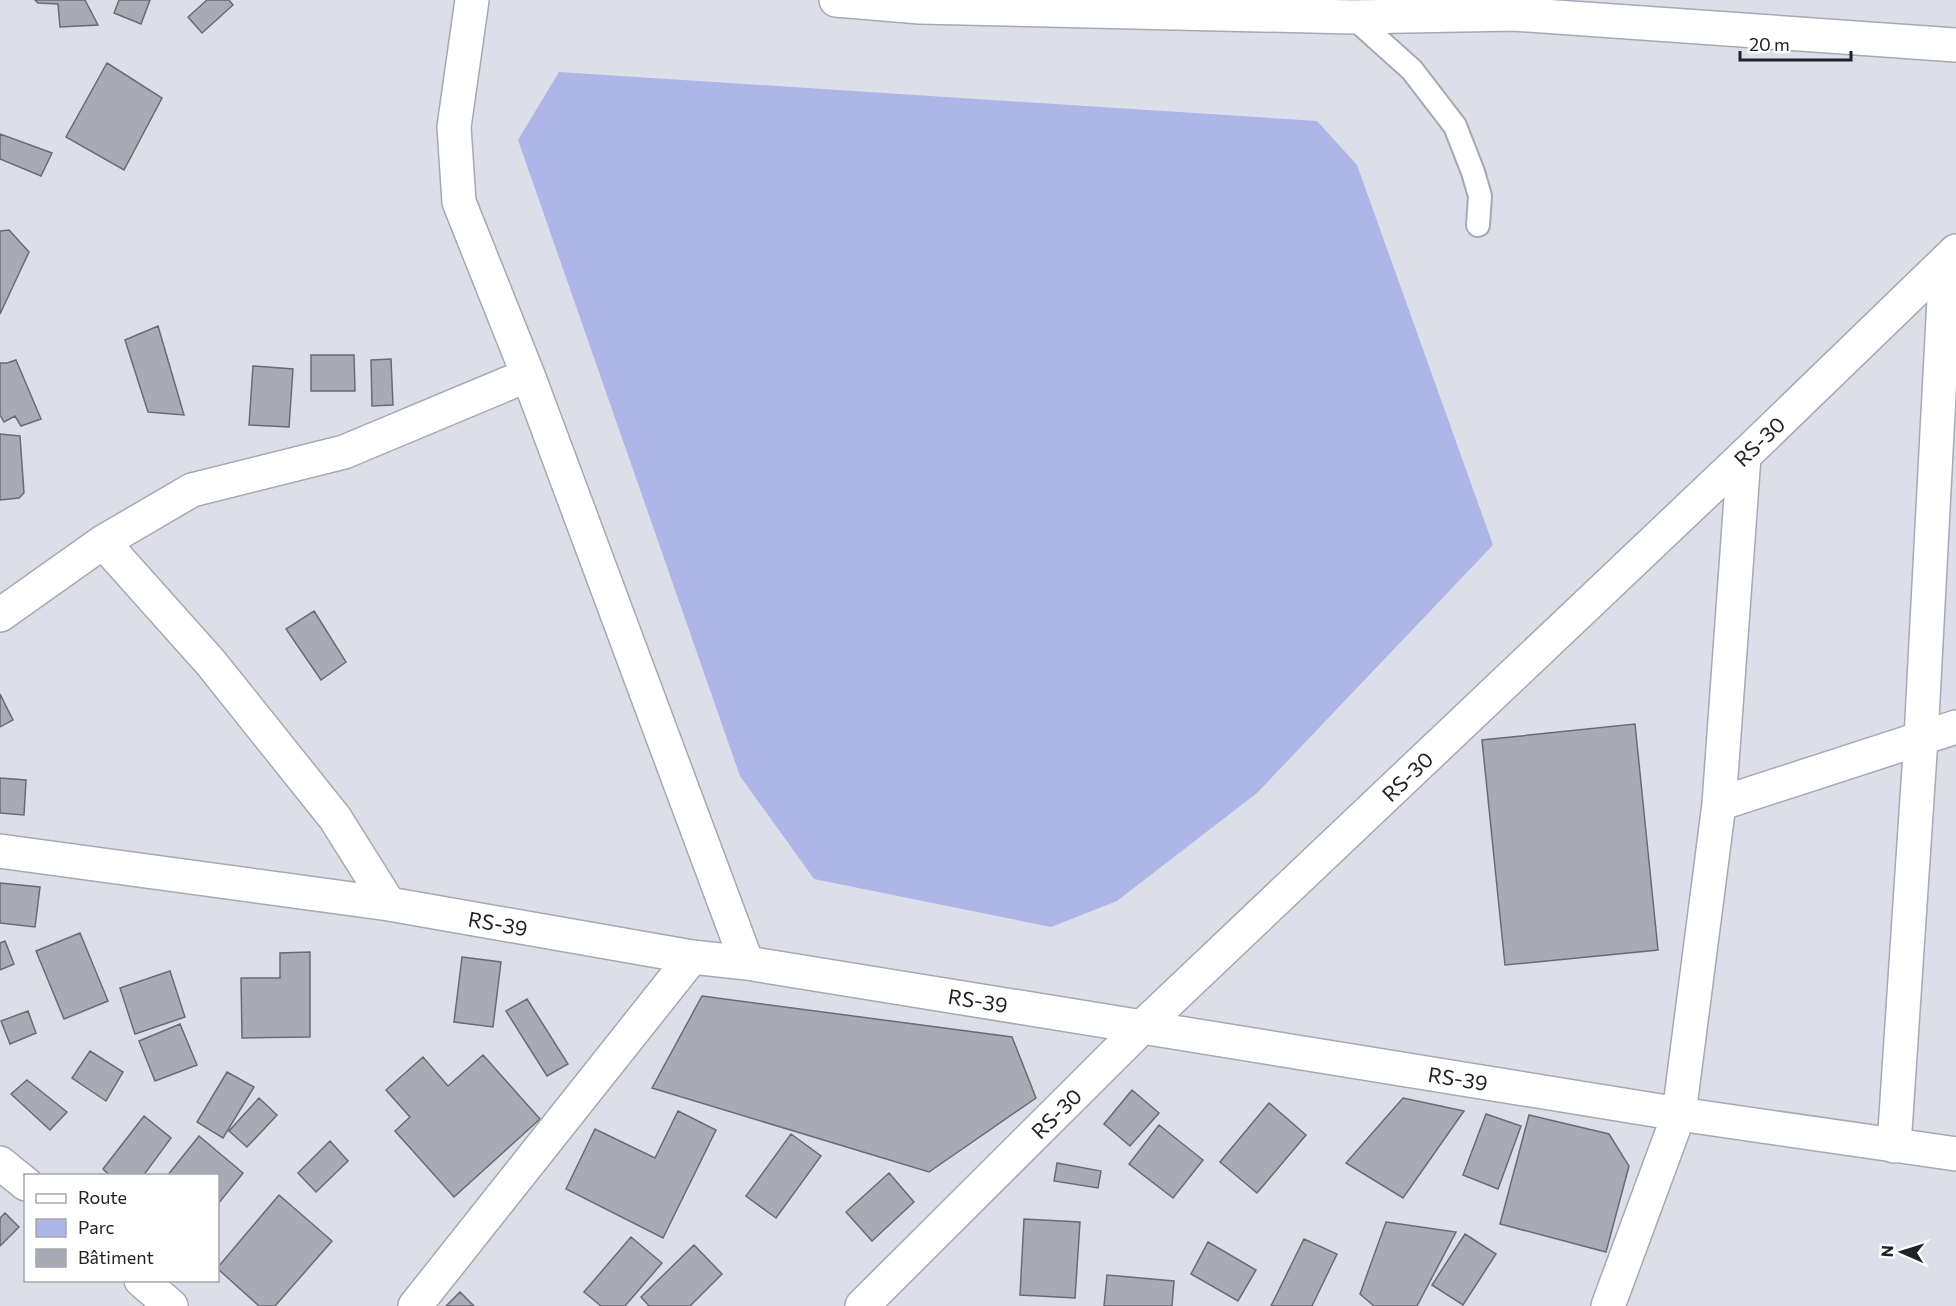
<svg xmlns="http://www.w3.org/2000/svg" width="1956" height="1306" viewBox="0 0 1956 1306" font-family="Commissioner,sans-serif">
<rect width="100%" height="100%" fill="#dcdee9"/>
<!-- green -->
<path fill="#aeb5e7" d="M 559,72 L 1317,121 L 1357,165 L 1493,545 L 1257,793 L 1117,901 L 1051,927 L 814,879 L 740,776 L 518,140 Z"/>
<!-- building -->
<path fill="#a8aab5" stroke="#6a6b76" stroke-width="1.5" d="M 35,0 L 85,0 L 98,25 L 60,27 L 58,4 L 38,3 Z
M 119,0 L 150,0 L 141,24 L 114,13 Z
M 207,0 L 229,0 L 233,5 L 202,33 L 188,17 Z
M 107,63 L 162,98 L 124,170 L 66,137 Z
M 0,134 L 52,153 L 41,176 L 0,159 Z
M 9,230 L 29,252 L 0,314 L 0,231 Z
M 158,326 L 184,415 L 148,412 L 125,340 Z
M 311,355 L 354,355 L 355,391 L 311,391 Z
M 391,359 L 393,405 L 372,406 L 371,360 Z
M 16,360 L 41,419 L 21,426 L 15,416 L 4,422 L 0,415 L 0,363 L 7,363 Z
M 253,366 L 293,369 L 289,427 L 249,425 Z
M 0,434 L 20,436 L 24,493 L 19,498 L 0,500 Z
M 314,611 L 346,662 L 321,680 L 286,629 Z
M 0,694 L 13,720 L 0,727 Z
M 1635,724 L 1658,950 L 1505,965 L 1482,740 Z
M 0,778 L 26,780 L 24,815 L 0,813 Z
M 0,883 L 40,887 L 35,927 L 0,923 Z
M 80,933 L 108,1001 L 64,1019 L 36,951 Z
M 5,941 L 14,964 L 0,970 L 0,943 Z
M 310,952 L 310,1037 L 242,1038 L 241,978 L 280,978 L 280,953 Z
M 462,957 L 501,962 L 493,1027 L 454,1022 Z
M 170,971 L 185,1017 L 135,1034 L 120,988 Z
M 702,996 L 1012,1037 L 1036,1098 L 929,1172 L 652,1088 Z
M 527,999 L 568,1064 L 547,1076 L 506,1011 Z
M 28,1011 L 36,1033 L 10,1044 L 1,1021 Z
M 180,1024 L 197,1065 L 155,1081 L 139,1041 Z
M 90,1051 L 123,1072 L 106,1101 L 72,1078 Z
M 483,1055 L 540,1119 L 454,1197 L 395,1131 L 410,1117 L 386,1090 L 423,1057 L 448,1086 Z
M 227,1072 L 254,1087 L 223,1138 L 197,1122 Z
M 27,1080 L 67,1112 L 50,1130 L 11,1094 Z
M 1132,1090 L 1159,1113 L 1130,1146 L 1104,1124 Z
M 259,1098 L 277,1115 L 247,1147 L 229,1131 Z
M 1403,1098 L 1464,1111 L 1403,1198 L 1346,1163 Z
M 1269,1103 L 1306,1135 L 1257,1193 L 1220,1162 Z
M 678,1111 L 716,1130 L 663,1238 L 566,1189 L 595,1129 L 655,1158 Z
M 1486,1114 L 1521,1126 L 1498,1189 L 1463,1175 Z
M 1529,1115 L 1609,1134 L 1629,1166 L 1606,1252 L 1500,1224 Z
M 144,1116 L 171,1138 L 143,1176 L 110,1176 L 103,1169 Z
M 1159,1125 L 1203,1160 L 1173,1198 L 1129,1164 Z
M 791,1134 L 821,1156 L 776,1218 L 746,1196 Z
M 199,1136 L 243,1173 L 218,1204 L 218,1176 L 167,1176 Z
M 330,1141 L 348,1161 L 316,1192 L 298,1173 Z
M 1057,1163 L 1101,1171 L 1098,1188 L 1054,1181 Z
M 889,1173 L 914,1202 L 872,1241 L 846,1212 Z
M 279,1195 L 332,1241 L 275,1306 L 259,1306 L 218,1269 L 218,1267 Z
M 5,1213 L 19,1227 L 0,1246 L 0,1218 Z
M 1024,1219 L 1080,1222 L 1075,1298 L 1020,1295 Z
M 1386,1222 L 1456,1232 L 1417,1306 L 1374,1306 L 1360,1294 Z
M 1465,1234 L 1496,1254 L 1463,1305 L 1432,1285 Z
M 631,1237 L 662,1263 L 625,1306 L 601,1306 L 584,1292 Z
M 1304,1239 L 1337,1254 L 1312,1306 L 1271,1306 Z
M 1208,1242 L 1256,1270 L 1238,1301 L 1191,1274 Z
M 694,1245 L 722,1274 L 690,1306 L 649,1306 L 641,1297 Z
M 1107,1275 L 1174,1281 L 1172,1306 L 1104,1306 Z
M 460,1292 L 474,1306 L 446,1306 Z"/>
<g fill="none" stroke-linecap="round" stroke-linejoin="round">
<defs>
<path id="lane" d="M 1353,17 L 1412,70 L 1455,126 L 1473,172 L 1480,196 L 1478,225"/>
<path id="street" d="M 472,0 L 454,127 L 459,202 L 528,375 L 747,963
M 836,0 L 920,7 L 1353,17 L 1514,14 L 1956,45
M 103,542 L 211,663 L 335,818 L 389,904
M 0,615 L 103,542 L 192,490 L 344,452 L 528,375
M 1719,804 L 1956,727
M 0,851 L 389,904 L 692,957 L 747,963 L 1679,1114 L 1956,1154
M 1894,1146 L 1921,738 L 1946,261
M 415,1306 L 692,957
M 1608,1306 L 1679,1114 L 1719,804 L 1744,456"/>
<path id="secondary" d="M 0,1163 L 26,1184
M 141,1280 L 171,1306
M 862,1306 L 1143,1026 L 1744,456 L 1956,251"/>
</defs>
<!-- lane casing -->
<use href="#lane" stroke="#a6a8b3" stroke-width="26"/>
<!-- street casing -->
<use href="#street" stroke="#a6a8b3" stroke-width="36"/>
<!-- secondary casing -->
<use href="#secondary" stroke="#a6a8b3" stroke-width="36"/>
<!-- lane -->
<use href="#lane" stroke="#fff" stroke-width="22"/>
<!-- street -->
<use href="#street" stroke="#fff" stroke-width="33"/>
<!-- secondary -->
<use href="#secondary" stroke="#fff" stroke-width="33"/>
</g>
<g text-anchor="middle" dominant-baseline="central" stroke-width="5" stroke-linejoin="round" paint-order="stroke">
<!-- street labels -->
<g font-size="21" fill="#212126" stroke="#fff">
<text transform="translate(1759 441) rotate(-44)">RS-30</text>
<text transform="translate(1407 776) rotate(-44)">RS-30</text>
<text transform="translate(498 923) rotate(10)">RS-39</text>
<text transform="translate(978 1000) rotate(9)">RS-39</text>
<text transform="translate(1458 1078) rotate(9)">RS-39</text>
<text transform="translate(1056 1113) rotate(-45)">RS-30</text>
</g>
</g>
<!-- legend -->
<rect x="24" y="1174" width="195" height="108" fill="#ffffff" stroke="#a6a6a8" stroke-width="1.5"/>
<rect x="36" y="1194" width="30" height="9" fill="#ffffff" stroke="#a6a6a8" stroke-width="1.5"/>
<text x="78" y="1204" font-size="18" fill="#212126">Route</text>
<rect x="36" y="1219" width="30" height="18" fill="#aeb5e7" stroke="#a6a6a8" stroke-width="1.5"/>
<text x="78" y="1234" font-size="18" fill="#212126">Parc</text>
<rect x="36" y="1249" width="30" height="18" fill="#a8aab5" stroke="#a6a6a8" stroke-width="1.5"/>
<text x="78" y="1264" font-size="18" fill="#212126">Bâtiment</text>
<!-- north arrow -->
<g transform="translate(1902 1252) rotate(273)" stroke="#ffffff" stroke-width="4.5" paint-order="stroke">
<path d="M0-4.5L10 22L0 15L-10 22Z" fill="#212126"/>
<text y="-9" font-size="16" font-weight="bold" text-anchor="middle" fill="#212126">N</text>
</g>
<!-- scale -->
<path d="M1740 51v9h111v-9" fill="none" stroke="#212126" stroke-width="3"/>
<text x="1749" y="51" font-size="18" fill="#212126" stroke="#ffffff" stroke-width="4.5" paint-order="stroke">20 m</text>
</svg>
